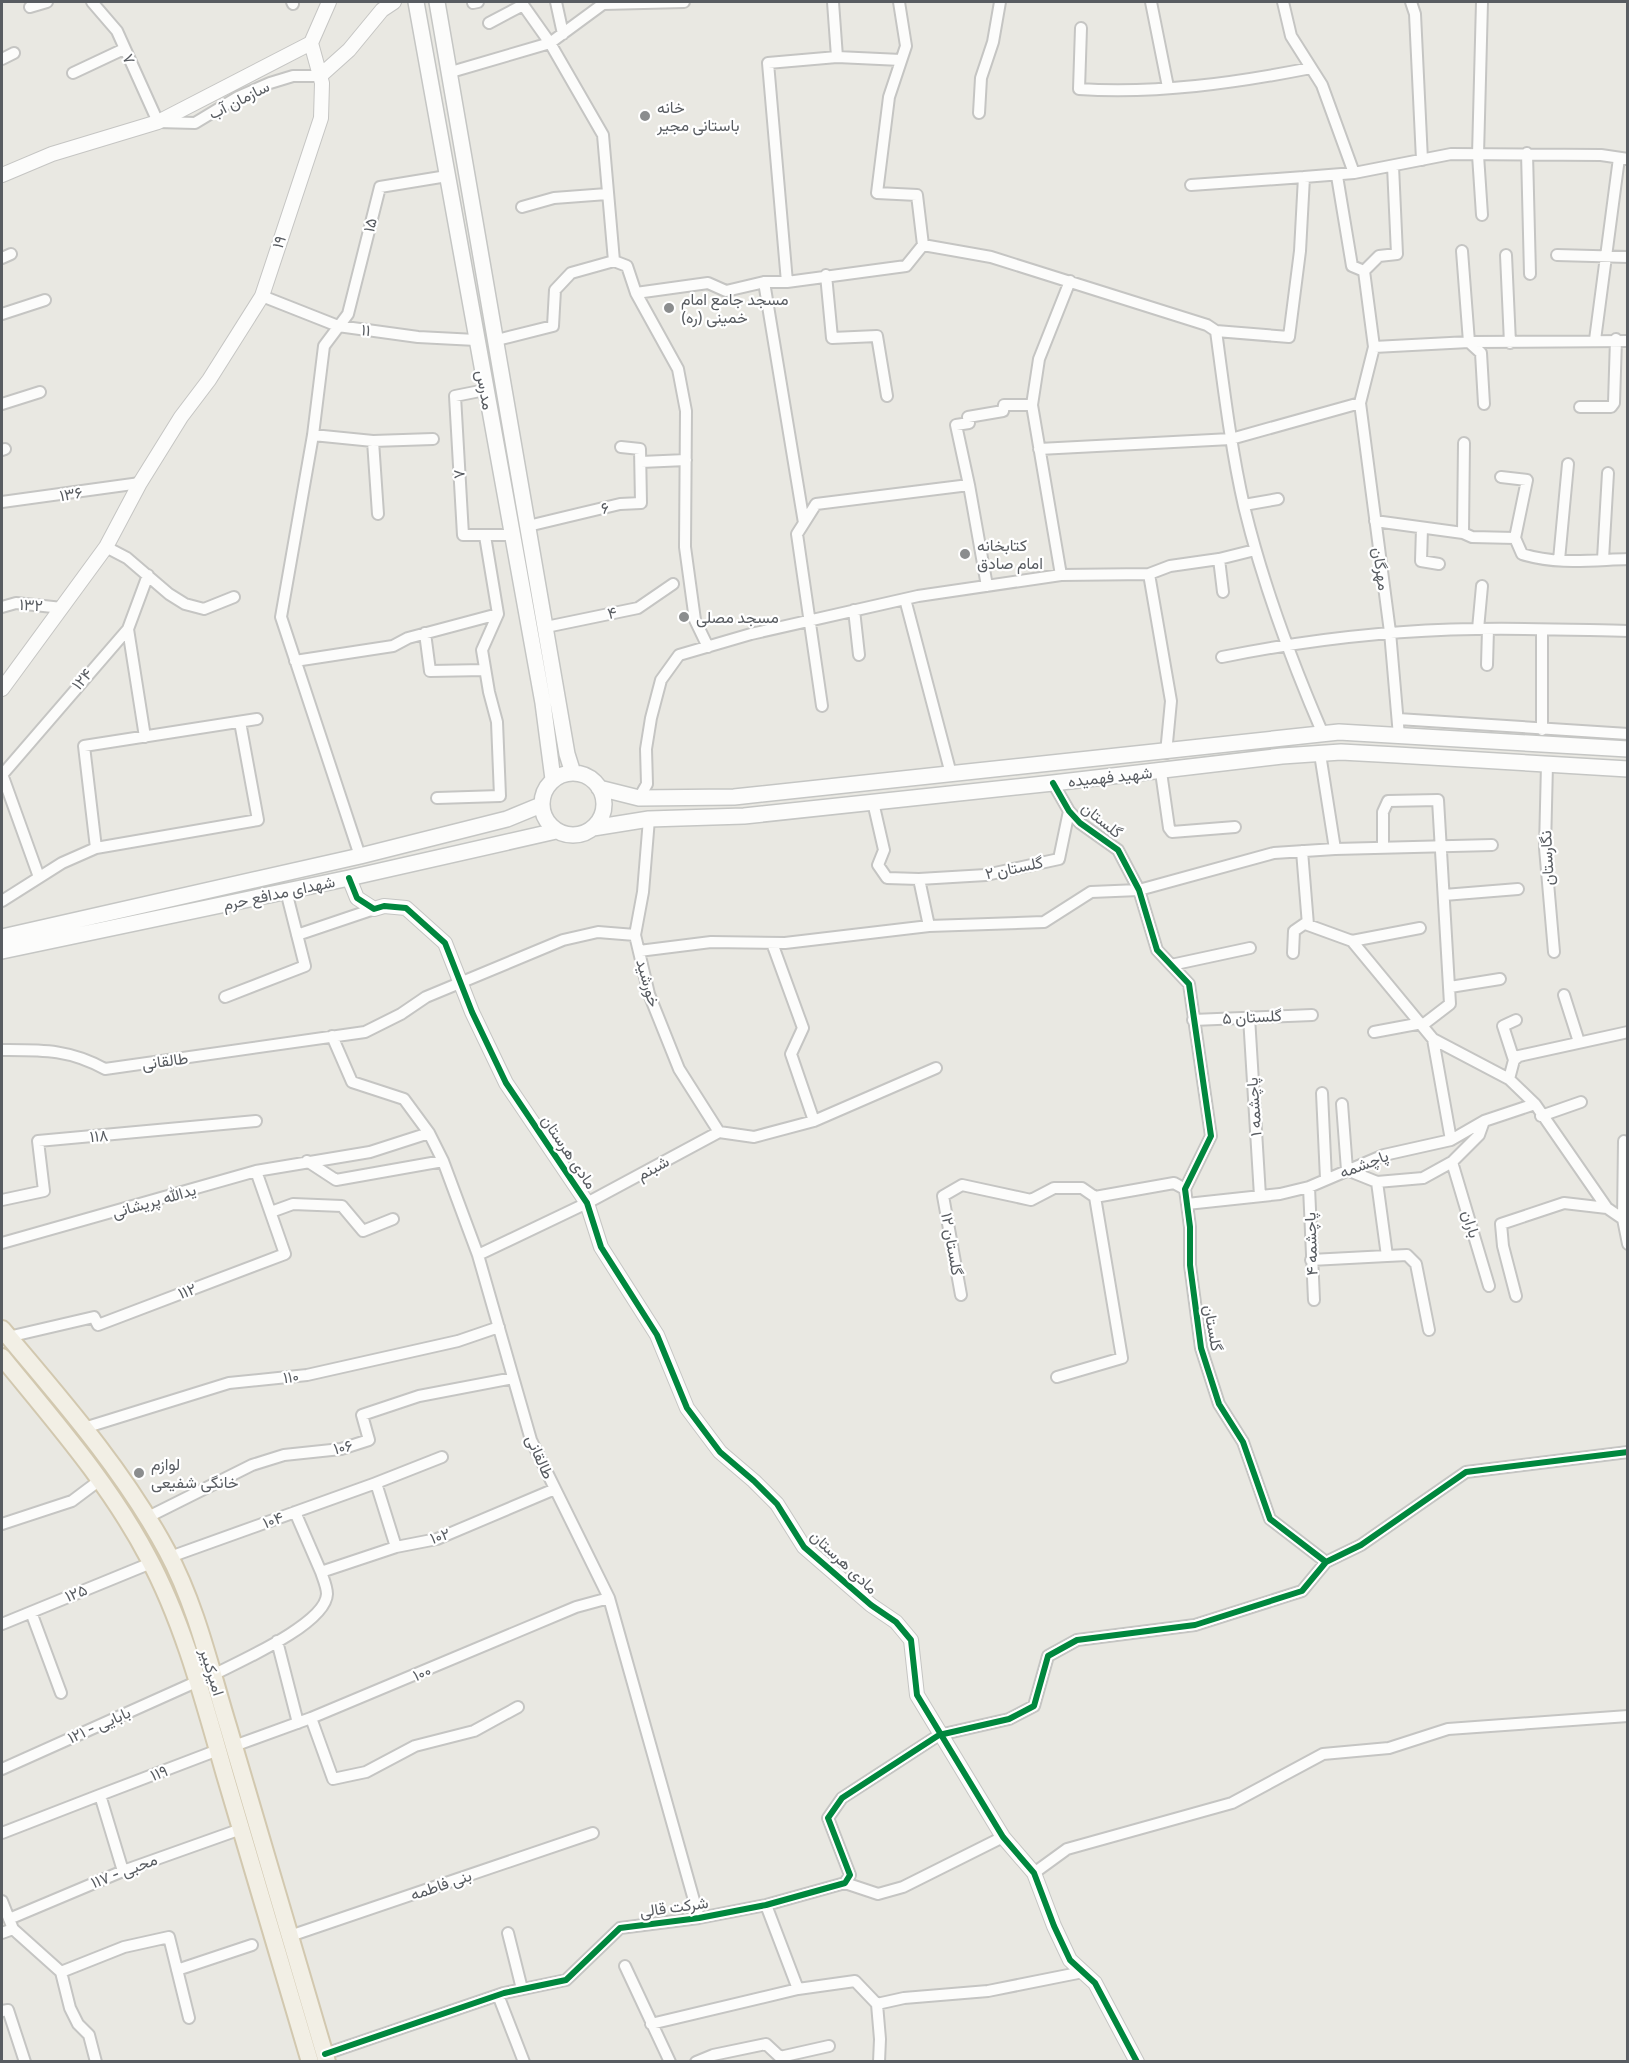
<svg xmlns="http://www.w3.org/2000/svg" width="1629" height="2063" viewBox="0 0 1629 2063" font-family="Cabin,Vazirmatn,sans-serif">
<rect width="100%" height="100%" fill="#e9e8e2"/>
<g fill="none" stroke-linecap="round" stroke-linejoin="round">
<defs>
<path id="minor" d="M 92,2 L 117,31 L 158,122 L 195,123 L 238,97 L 270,83 L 293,76 L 320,76
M 292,2 L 293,4
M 521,2 L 550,43 L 603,135 L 614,261
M 556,2 L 563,34
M 899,2 L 906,46 L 889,97 L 877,193 L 917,195 L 923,245
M 1151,2 L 1168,87
M 1283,2 L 1291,36 L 1322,85 L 1354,173
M 1411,2 L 1415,14 L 1422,160
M 1482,2 L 1478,155 L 1482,215
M 473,3 L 478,2
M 30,7 L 47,2
M 489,23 L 523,5
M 1081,28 L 1079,89 C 1157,94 1235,83 1311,68
M 837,57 L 901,60
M 2,59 L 14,53
M 451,72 L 550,43 L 603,4 L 684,2
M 73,73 L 124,49
M 979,113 L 981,78 L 993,42 L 1000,2
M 1527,153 L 1530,274
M 1337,176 L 1352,266 L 1364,271 L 1374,347
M 1191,185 L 1304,177
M 522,207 L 554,198 L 607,194
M 1462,251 L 1469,342 L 1481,353 L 1484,404
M 1506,255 L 1510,343
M 1557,255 L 1628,257
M 2,258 L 11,254
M 614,261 L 627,266 L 636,293 L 678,369 L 686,411 L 685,547 L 695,620 L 708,647
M 1364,271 L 1379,256 L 1397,254 L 1393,166
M 826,275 L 832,338 L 877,336 L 887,396
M 764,282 L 804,523
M 787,282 L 768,63 L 837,57 L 833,2
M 636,293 L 708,283 L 726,291 L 764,282 L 787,282 L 906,266 L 923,245 L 991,257 L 1207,325 L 1216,331 C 1224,390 1231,449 1244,506 C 1263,585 1291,660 1323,734
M 262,296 L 338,326 L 418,337 L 476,340
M 2,314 L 45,300
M 1216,331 L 1289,337 L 1300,251 L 1304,177 L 1354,173 L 1451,154 L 1601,155 L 1628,159
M 497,340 L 553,326 L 555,290 L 571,273 L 614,261
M 1595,340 L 1619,158
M 485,390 L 455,396 L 463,535 L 512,535
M 1360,403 L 1390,632 L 1399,736
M 2,404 L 40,392
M 1580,407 L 1611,407 L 1614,403 L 1616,339
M 313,435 L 373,441 L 433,439
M 373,441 L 378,514
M 1039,449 L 1231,439 L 1360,403 L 1374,347 L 1469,342 L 1628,341
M 2,450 L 5,449
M 641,462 L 686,460
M 1501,477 L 1527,480 L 1515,538
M 969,485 L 956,425 L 969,423 L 968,417 L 1003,411 L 1004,405 L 1032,405
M 2,502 L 140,483
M 1244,505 L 1278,499
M 1375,521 L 1463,533 L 1472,537 L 1515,538 L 1522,554 C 1557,565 1592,560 1628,559
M 528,526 L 620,504 L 641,503 L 640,449 L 621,447
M 1422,528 L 1421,561 L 1439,564
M 1463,533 L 1464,443
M 106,547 L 127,558 L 169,594 L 185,604 L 204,609 L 234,597
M 1219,559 L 1223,592
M 1603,559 L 1608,473
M 1559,560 L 1568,464
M 1149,574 L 1171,701 L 1166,753
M 1061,575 L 1032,405 L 1039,359 L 1070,281
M 905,599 L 951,774
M 2,607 L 16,603 L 62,608
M 854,610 L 859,655
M 546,627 L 638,608 L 673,584
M 128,629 L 145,737
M 1478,629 L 1482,586
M 1542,630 L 1542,730
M 425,633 L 430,671 L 485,670
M 1222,657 C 1306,640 1390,630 1476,629 C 1527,628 1577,630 1628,631
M 295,661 L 393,646 L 408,638 L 498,614
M 1487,665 L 1488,629
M 822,706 L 797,534 L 816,504 L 969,485 L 987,586
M 1398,719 L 1628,734
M 1547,764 L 1545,848 L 1554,952
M 1161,772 L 1169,828 L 1172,832 L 1235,827
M 2,774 L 39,877
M 2,775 L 128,629 L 148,575
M 1053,783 L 1069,811 L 1080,823 L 1118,850 L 1139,890 L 1157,950 L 1189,984 L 1211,1136 L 1185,1189 L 1190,1227 L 1190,1265 L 1201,1348 L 1219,1404 L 1243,1442 L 1270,1519 L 1326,1562 L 1361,1545 L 1466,1472 L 1628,1452
M 437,798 L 500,796 L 497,722 L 489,692 L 482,650 L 498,614 L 485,536
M 639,798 L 647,784 L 646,749 L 651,718 L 661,680 L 679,655 L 751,634 L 918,596 L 1061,575 L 1149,574 L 1170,566 L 1219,559 L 1255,550
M 873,802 L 884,850 L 878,865 L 887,878 L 919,879 L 929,926
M 649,819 L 643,892 L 635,935 L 649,994 L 679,1069 L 719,1132
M 96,848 L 84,746 L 257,719
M 1383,848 L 1383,812 L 1388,801 L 1438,800 L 1450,1004 L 1424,1024
M 1335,849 L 1492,845
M 1302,851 L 1308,925 L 1352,941 L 1433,1039 L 1509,1079 L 1535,1104 L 1607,1208 L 1623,1219
M 360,856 L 281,617 L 313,435 L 324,346 L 348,314 L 380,187 L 447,176
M 919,879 L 986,875 L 1059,859 L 1069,811
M 1444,895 L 1518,889
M 2,901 L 62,863 L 96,848 L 258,820 L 240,722
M 297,935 L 374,909
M 1352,941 L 1420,928
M 772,943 L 803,1028 L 791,1054 L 814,1121
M 639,951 L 711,942 L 785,943 L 929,926 L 1044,922 L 1091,892 L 1139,890 L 1274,853 L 1335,849 L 1320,754
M 1293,953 L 1294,931 L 1307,922
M 1171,965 L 1250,948
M 1450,987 L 1500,979
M 1564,995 L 1579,1042
M 225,997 L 305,966 L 286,891
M 1249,1017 L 1260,1196
M 1193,1020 L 1312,1015
M 1374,1032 L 1422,1023
M 332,1036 L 352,1082 L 404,1099 L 429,1133 L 443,1161 L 478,1255 L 531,1440 L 609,1598 L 699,1918
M 1433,1039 L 1451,1140
M 2,1050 C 42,1050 69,1049 105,1069 L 365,1032 L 401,1014 L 426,997 L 563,940 L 598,932 L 635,935
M 1514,1060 L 1503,1026 L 1516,1020
M 1509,1079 L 1514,1060 L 1519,1056 L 1628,1032
M 1322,1093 L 1326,1179
M 1342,1104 L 1347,1170 L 1377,1182 L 1423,1178 L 1452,1162 L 1479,1135 L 1484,1121
M 1541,1116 L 1581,1102
M 719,1132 L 754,1137 L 814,1121 L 936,1068
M 1624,1141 L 1623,1219 L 1628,1244
M 307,1161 L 336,1180 L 443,1161
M 1452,1162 L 1489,1286
M 1309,1187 L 1314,1300
M 2,1200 L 44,1191 L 38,1141 L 256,1121
M 1187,1204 L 1280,1194 L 1309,1187 L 1384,1155 L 1451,1140 L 1484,1121 L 1535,1104
M 271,1212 L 293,1204 L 342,1206 L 363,1231 L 393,1219
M 2,1243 L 256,1171 L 370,1152 L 429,1133
M 478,1255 L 587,1203 L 719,1132
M 1387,1256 L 1407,1255 L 1416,1264 L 1429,1330
M 1311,1260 L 1387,1256 L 1377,1182
M 961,1295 L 943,1196 L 962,1185 L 1031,1200 L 1054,1188 L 1082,1188 L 1095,1197 L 1174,1183 L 1185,1189
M 1516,1296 L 1503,1246 L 1501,1224 L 1564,1203 L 1607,1208
M 8,1337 L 94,1317 L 98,1325 L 285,1254 L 256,1171
M 1057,1377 L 1122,1358 L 1095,1197
M 84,1428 L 229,1383 L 307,1375 L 458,1341 L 499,1327
M 295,1512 L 321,1572
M 148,1517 L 252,1465 L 284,1455 L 341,1449 L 369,1440 L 362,1415 L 419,1396 L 513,1378
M 2,1524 L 72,1501 L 100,1480
M 396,1547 L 376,1483 L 442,1457
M 170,1557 L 376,1483
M 31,1612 L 61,1693
M 2,1624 L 151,1563
M 277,1641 L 298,1723
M 213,1675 C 238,1662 326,1624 327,1594 C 327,1587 323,1578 321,1572 L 396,1547 L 437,1539 L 555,1489
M 311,1718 L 333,1779 L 366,1772 L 415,1746 L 474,1731 L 518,1707
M 234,1746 L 311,1718 L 576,1607 L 609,1598
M 2,1769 L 196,1682
M 100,1795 L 218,1750
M 2,1833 L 100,1795 L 123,1871
M 1034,1873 L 1067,1849 L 1232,1803 L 1323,1754 L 1389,1748 L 1448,1729 L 1628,1716
M 845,1883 L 878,1894 L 903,1887 L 1003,1837
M 2,1901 L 13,1929 L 2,1933
M 9,1919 L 123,1871 L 241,1829
M 13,1929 L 61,1972 L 70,2008 L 78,2024 L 89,2035 L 96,2062
M 508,1933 L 522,1989
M 290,1936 L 593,1833
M 625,1966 L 670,2062
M 177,1970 L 252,1945
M 61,1972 L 124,1947 L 169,1937 L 189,2018
M 798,1989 L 855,1981 L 877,2004 L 880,2039 L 879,2062
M 498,1995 L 524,2062
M 877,2004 L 904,1998 L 988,1991 L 1083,1972
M 2,2011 L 8,2010 L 25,2062
M 651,2024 L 798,1989 L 766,1905
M 325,2054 L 504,1993 L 566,1980 L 620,1928 L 699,1918 L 766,1905 L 845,1883 L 850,1875 L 828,1818 L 842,1798 L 939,1735 L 1009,1719 L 1034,1706 L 1048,1656 L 1077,1640 L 1195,1625 L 1302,1591 L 1326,1562
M 696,2062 L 713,2055 L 766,2044 L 780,2057 L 829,2046"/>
<path id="tertiary" d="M 311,43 L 329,2
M 320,76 L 349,50 L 382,10 L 394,2
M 2,175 L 52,154 L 158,122 L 311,43
M 2,689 L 106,547 L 140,483 L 181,417 L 209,380 L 262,296 L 321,118 L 322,83 L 311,43
M 349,878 L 357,898 L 374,909 L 384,906 L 406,908 L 445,943 L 472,1012 L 506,1083 L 587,1203 L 601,1247 L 657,1335 L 687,1408 L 720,1452 L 754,1481 L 777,1504 L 804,1547 L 871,1605 L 896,1622 L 911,1640 L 917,1695 L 1003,1837 L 1034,1873 L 1054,1926 L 1070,1960 L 1095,1983 L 1137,2062"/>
<path id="secondary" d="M 416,2 L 543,703 L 553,779
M 437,2 L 567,754 L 573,773
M542 804a31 31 0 1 1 62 0a31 31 0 1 1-62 0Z
M 599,788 L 639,798 L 734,797 L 1339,732 L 1628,749
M 593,828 L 649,819 L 744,816 L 1053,783 L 1282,756 L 1341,752 L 1397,755 L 1628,769
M 2,937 L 360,856 L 507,819 L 541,805
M 2,951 L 349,878 L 556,831"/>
<path id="primary" d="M 2,1329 C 61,1399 123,1469 167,1551 C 196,1605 210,1667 228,1726 C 262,1838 293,1950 327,2062
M 2,1357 C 54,1421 109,1483 148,1557 C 184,1624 204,1702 225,1775 C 253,1870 281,1966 310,2062"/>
</defs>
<!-- minor casing -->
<use href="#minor" stroke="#c5c5c3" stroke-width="14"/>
<!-- tertiary casing -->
<use href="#tertiary" stroke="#c5c5c3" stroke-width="16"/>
<!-- secondary casing -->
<use href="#secondary" stroke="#c5c6c4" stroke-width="18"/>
<!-- primary casing -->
<use href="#primary" stroke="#d2c8af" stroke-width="20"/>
<!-- minor -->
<use href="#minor" stroke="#fcfcfb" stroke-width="10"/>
<!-- tertiary -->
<use href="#tertiary" stroke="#fcfcfb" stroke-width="14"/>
<!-- secondary -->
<use href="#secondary" stroke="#fcfcfb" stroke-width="15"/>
<!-- primary -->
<use href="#primary" stroke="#f2efe5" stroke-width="16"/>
<defs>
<path id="cycleway" d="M 1053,783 L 1069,811 L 1080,823 L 1118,850 L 1139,890 L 1157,950 L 1189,984 L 1211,1136 L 1185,1189 L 1190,1227 L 1190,1265 L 1201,1348 L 1219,1404 L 1243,1442 L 1270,1519 L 1326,1562 L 1361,1545 L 1466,1472 L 1628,1452
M 349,878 L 357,898 L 374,909 L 384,906 L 406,908 L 445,943 L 472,1012 L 506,1083 L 587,1203 L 601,1247 L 657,1335 L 687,1408 L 720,1452 L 754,1481 L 777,1504 L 804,1547 L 871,1605 L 896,1622 L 911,1640 L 917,1695 L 1003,1837 L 1034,1873 L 1054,1926 L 1070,1960 L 1095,1983 L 1137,2062
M 325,2054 L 504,1993 L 566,1980 L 620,1928 L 699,1918 L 766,1905 L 845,1883 L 850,1875 L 828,1818 L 842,1798 L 939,1735 L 1009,1719 L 1034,1706 L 1048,1656 L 1077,1640 L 1195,1625 L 1302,1591 L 1326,1562"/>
</defs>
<!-- cycleway casing -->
<use href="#cycleway" stroke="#fff" stroke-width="10"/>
<!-- cycleway -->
<use href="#cycleway" stroke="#00873e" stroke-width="6"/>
</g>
<!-- markers -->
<g fill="#8b8d8e" stroke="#fff" stroke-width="2">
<circle cx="645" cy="116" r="6"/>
<circle cx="669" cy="308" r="6"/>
<circle cx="965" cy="554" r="6"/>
<circle cx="684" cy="617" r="6"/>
<circle cx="139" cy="1473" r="6"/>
</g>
<g text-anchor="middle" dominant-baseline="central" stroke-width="4.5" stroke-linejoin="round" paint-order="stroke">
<!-- street labels -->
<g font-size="16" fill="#585c61" stroke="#fff">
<text transform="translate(129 59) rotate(67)">۷</text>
<text transform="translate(239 100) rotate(-27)">سازمان آب</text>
<text transform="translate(370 225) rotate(-76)">۱۵</text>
<text transform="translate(279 242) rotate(-72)">۱۹</text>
<text transform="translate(366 330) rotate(7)">۱۱</text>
<text transform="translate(485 390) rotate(80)">مدرس</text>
<text transform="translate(459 474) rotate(-93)">۷</text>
<text transform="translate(71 494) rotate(-9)">۱۳۶</text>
<text transform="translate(605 508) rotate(-15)">۶</text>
<text transform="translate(1381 569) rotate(82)">مهرگان</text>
<text transform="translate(31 605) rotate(4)">۱۳۲</text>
<text transform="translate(612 613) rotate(-12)">۴</text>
<text transform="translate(82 679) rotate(-49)">۱۲۴</text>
<text transform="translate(1110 777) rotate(-6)">شهید فهمیده</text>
<text transform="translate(1102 820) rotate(39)">گلستان</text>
<text transform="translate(1547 858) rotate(-93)">نگارستان</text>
<text transform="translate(1014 868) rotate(-12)">گلستان ۲</text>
<text transform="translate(279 893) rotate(-12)">شهدای مدافع حرم</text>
<text transform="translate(648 983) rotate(74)">خورشید</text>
<text transform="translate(1252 1017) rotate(-3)">گلستان ۵</text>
<text transform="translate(165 1061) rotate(-8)">طالقانی</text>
<text transform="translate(1254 1107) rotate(-94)">پاچشمه ۱</text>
<text transform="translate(99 1136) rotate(-4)">۱۱۸</text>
<text transform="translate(569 1152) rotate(56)">مادی هرستان</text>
<text transform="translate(1364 1164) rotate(-21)">پاچشمه</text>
<text transform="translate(653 1168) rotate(-28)">شبنم</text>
<text transform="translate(154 1201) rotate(-16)">یدالله پریشانی</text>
<text transform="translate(1471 1224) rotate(73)">باران</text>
<text transform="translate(952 1244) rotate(80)">گلستان ۱۲</text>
<text transform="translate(1311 1244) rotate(-92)">پاچشمه ۴</text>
<text transform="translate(187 1291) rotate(-21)">۱۱۲</text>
<text transform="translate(1213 1328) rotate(80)">گلستان</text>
<text transform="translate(291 1377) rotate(-6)">۱۱۰</text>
<text transform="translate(343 1447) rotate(-13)">۱۰۶</text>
<text transform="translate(540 1457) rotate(66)">طالقانی</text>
<text transform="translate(273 1520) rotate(-20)">۱۰۴</text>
<text transform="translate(440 1536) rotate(-18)">۱۰۲</text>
<text transform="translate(844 1562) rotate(43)">مادی هرستان</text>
<text transform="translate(76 1593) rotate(-22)">۱۲۵</text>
<text transform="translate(212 1672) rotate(73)">امیرکبیر</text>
<text transform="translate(422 1673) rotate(-22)">۱۰۰</text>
<text transform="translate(99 1725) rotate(-24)">بابایی - ۱۲۱</text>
<text transform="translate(159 1773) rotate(-21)">۱۱۹</text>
<text transform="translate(124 1871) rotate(-21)">محبی - ۱۱۷</text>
<text transform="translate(441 1885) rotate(-19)">بنی فاطمه</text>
<text transform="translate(674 1907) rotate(-8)">شرکت قالی</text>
</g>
<!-- poi labels -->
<g font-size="16" fill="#585c61" stroke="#fff" text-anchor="start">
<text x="657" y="107">خانه<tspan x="657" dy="18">باستانی مجیر</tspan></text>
<text x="681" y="299">مسجد جامع امام<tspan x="681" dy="18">خمینی (ره)</tspan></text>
<text x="977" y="545">کتابخانه<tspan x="977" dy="18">امام صادق</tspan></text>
<text x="696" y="617">مسجد مصلی</text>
<text x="151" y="1464">لوازم<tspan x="151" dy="18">خانگی شفیعی</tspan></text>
</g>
</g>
<!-- border -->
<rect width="1629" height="2063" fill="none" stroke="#585c61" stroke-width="6"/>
</svg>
